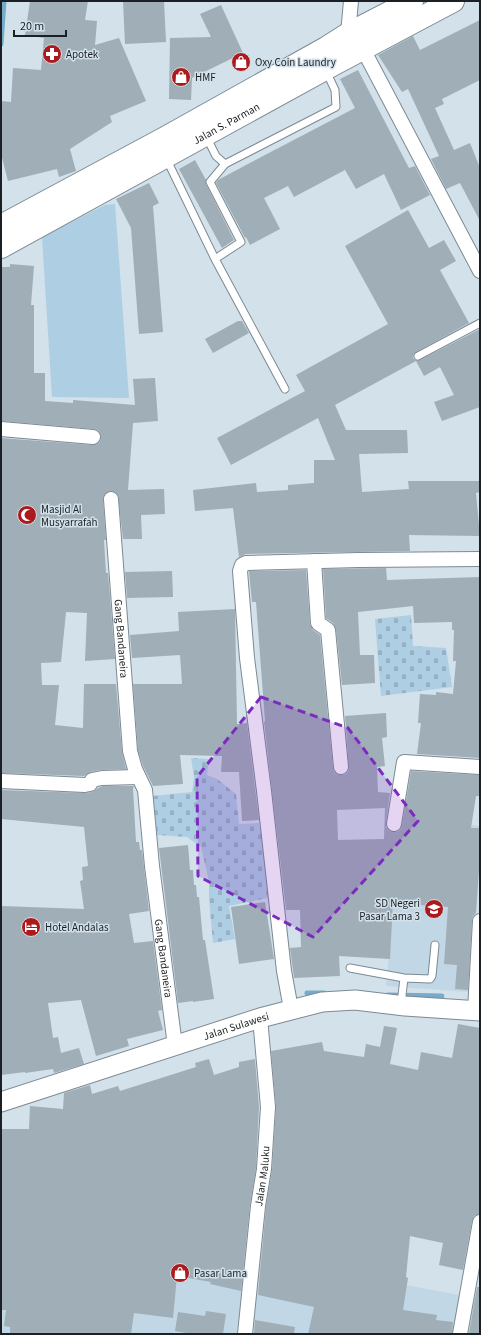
<svg xmlns="http://www.w3.org/2000/svg" width="481" height="1335" viewBox="0 0 481 1335" font-family="'Source Sans 3',sans-serif">
<defs>
<pattern id="cemetery-stones" width="16" height="16" patternUnits="userSpaceOnUse"><rect width="16" height="16" fill="#aecee4"/><path d="M2 7V4a2 2 0 0 1 4 0v3zM10 15v-3a2 2 0 0 1 4 0v3z" fill="#95b1c3"/></pattern>
</defs>
<rect width="100%" height="100%" fill="#d2e1ea"/>
<!-- built -->
<path fill="#c2d7e5" d="M 401,820 L 444,822 L 480,826 L 468,992 L 386,986 Z
M 96,1234 L 270,1252 L 406,1285 L 480,1299 L 480,1334 L 1,1334 L 1,1260 Z"/>
<!-- green -->
<path fill="#aecee4" d="M 115,204 L 129,398 L 52,397 L 42,237 L 105,205 Z"/>
<!-- cemetery -->
<path fill="url(#cemetery-stones)" d="M 411,615 L 413,646 L 446,648 L 452,687 L 381,696 L 375,619 Z
M 191,758 L 209,759 L 207,775 L 217,779 L 236,794 L 239,824 L 259,823 L 267,866 L 268,898 L 229,906 L 235,939 L 213,943 L 209,899 L 209,881 L 201,847 L 187,837 L 157,835 L 153,796 L 192,792 L 194,777 Z"/>
<g fill="none" stroke-linecap="round" stroke-linejoin="round">
<!-- stream -->
<path stroke="#76abcc" stroke-width="5" d="M 1,44 L 4,1
M 307,993 L 324,993
M 388,995 L 442,996"/>
</g>
<!-- building -->
<path fill="#9faeb7" fill-rule="evenodd" d="M 30,1 L 88,1 L 85,20 L 97,21 L 95,45 L 119,38 L 146,101 L 110,116 L 112,122 L 70,149 L 76,171 L 59,177 L 57,169 L 8,181 L 1,154 L 1,101 L 11,102 L 13,68 L 41,70 L 44,38 L 25,35 Z
M 123,1 L 164,1 L 166,42 L 125,44 Z
M 221,5 L 243,53 L 192,78 L 191,100 L 169,99 L 170,38 L 211,37 L 200,14 Z
M 480,20 L 480,80 L 442,99 L 444,104 L 435,108 L 454,150 L 470,143 L 480,168 L 480,221 L 460,183 L 446,189 L 431,159 L 439,156 L 408,89 L 402,92 L 378,55 L 413,36 L 420,50 Z
M 358,70 L 409,168 L 415,166 L 430,195 L 401,210 L 384,174 L 356,189 L 345,170 L 294,197 L 288,186 L 264,198 L 280,229 L 250,245 L 246,237 L 245,238 L 216,183 L 218,180 L 246,165 L 355,108 L 340,79 Z
M 195,160 L 206,180 L 206,184 L 234,240 L 222,248 L 179,169 Z
M 149,183 L 159,203 L 153,206 L 163,332 L 139,334 L 131,228 L 116,199 Z
M 408,210 L 429,248 L 444,240 L 456,261 L 440,270 L 469,323 L 416,352 L 414,354 L 413,358 L 416,360 L 420,360 L 480,329 L 480,407 L 442,421 L 434,402 L 454,395 L 440,367 L 424,376 L 416,361 L 335,405 L 346,430 L 407,430 L 408,453 L 359,454 L 362,492 L 409,489 L 408,481 L 480,481 L 480,492 L 476,493 L 480,536 L 409,535 L 410,551 L 246,554 L 239,557 L 233,508 L 195,511 L 193,490 L 256,483 L 257,492 L 288,490 L 288,485 L 314,483 L 314,460 L 335,460 L 318,418 L 231,465 L 217,438 L 305,391 L 296,375 L 388,324 L 345,246 Z
M 10,264 L 34,266 L 31,305 L 34,305 L 34,373 L 45,373 L 45,401 L 73,403 L 73,400 L 135,405 L 133,379 L 155,378 L 158,421 L 133,423 L 128,490 L 164,489 L 165,514 L 141,515 L 142,539 L 123,539 L 118,495 L 115,492 L 110,491 L 107,492 L 104,495 L 103,499 L 106,540 L 104,540 L 106,573 L 108,573 L 115,659 L 85,661 L 87,613 L 66,612 L 61,662 L 41,663 L 42,685 L 59,685 L 55,725 L 83,728 L 84,684 L 116,684 L 122,752 L 126,769 L 100,770 L 90,772 L 84,776 L 1,773 L 1,438 L 92,445 L 96,445 L 100,442 L 101,437 L 100,433 L 98,430 L 94,429 L 1,421 L 1,267 L 10,267 Z
M 238,321 L 242,321 L 249,333 L 213,353 L 205,339 Z
M 386,568 L 387,580 L 480,577 L 480,758 L 417,754 L 421,723 L 418,723 L 420,694 L 436,695 L 436,692 L 453,694 L 456,661 L 453,661 L 454,630 L 452,630 L 452,622 L 414,623 L 413,606 L 358,612 L 360,655 L 374,655 L 375,683 L 342,685 L 336,629 L 333,623 L 326,618 L 323,569 Z
M 306,570 L 310,624 L 313,630 L 320,635 L 333,768 L 334,772 L 338,775 L 342,775 L 346,774 L 349,770 L 345,716 L 386,713 L 387,737 L 382,738 L 385,766 L 377,767 L 378,792 L 390,793 L 386,823 L 386,827 L 389,831 L 393,832 L 397,832 L 400,830 L 402,826 L 411,771 L 480,775 L 480,796 L 476,796 L 471,828 L 480,828 L 480,856 L 476,913 L 473,916 L 472,921 L 468,990 L 455,989 L 457,965 L 444,964 L 448,907 L 393,903 L 390,959 L 339,956 L 340,976 L 294,978 L 290,948 L 301,947 L 300,910 L 286,910 L 264,722 L 265,721 L 256,602 L 252,602 L 249,571 ZM 385,808 L 384,839 L 338,840 L 337,810 Z
M 172,571 L 173,597 L 127,598 L 125,572 Z
M 235,609 L 237,724 L 247,723 L 259,820 L 242,821 L 239,772 L 221,772 L 222,756 L 180,755 L 183,784 L 153,786 L 143,766 L 138,750 L 133,684 L 182,684 L 180,655 L 132,658 L 130,635 L 179,631 L 178,612 Z
M 103,786 L 134,786 L 134,787 L 133,788 L 136,842 L 139,842 L 140,850 L 142,850 L 149,911 L 129,914 L 134,943 L 153,941 L 162,1010 L 158,1011 L 163,1030 L 127,1039 L 129,1046 L 96,1056 L 81,1000 L 48,1003 L 53,1038 L 58,1037 L 61,1053 L 79,1048 L 84,1064 L 54,1073 L 53,1069 L 25,1073 L 25,1072 L 1,1075 L 1,906 L 84,909 L 80,881 L 83,880 L 82,867 L 88,866 L 84,827 L 1,819 L 1,790 L 85,793 L 92,792 L 98,788 Z
M 188,845 L 190,870 L 193,870 L 194,885 L 196,885 L 197,897 L 199,897 L 203,940 L 205,940 L 214,999 L 193,1002 L 193,1001 L 178,1003 L 159,848 Z
M 265,902 L 274,959 L 239,964 L 231,907 Z
M 458,1024 L 480,1028 L 480,1214 L 474,1216 L 472,1221 L 463,1270 L 439,1265 L 443,1243 L 410,1236 L 406,1277 L 408,1278 L 403,1310 L 437,1315 L 436,1320 L 453,1322 L 452,1334 L 308,1334 L 314,1307 L 258,1295 L 266,1207 L 272,1170 L 276,1107 L 271,1051 L 322,1042 L 324,1051 L 364,1057 L 366,1044 L 380,1047 L 384,1026 L 397,1028 L 390,1064 L 418,1070 L 421,1052 L 452,1058 Z
M 209,1059 L 214,1075 L 239,1067 L 239,1062 L 255,1059 L 259,1107 L 256,1168 L 250,1205 L 241,1291 L 210,1284 L 211,1282 L 177,1276 L 173,1318 L 134,1313 L 131,1334 L 10,1334 L 10,1327 L 4,1326 L 6,1310 L 1,1310 L 1,1185 L 2,1185 L 1,1129 L 29,1129 L 30,1106 L 63,1109 L 64,1093 L 90,1085 L 92,1094 L 118,1086 L 120,1091 L 196,1067 L 195,1063 Z
M 477,1287 L 480,1287 L 480,1334 L 469,1334 Z
M 206,1311 L 226,1314 L 223,1334 L 192,1334 L 175,1331 L 178,1312 L 205,1316 Z
M 255,1320 L 295,1327 L 294,1334 L 254,1334 Z"/>
<g fill="none" stroke-linecap="round" stroke-linejoin="round">
<defs>
<path id="service" d="M 206,136 L 216,156 L 225,164 L 336,107 L 335,90 L 326,71
M 166,158 L 215,259 L 285,389
M 215,259 L 241,242 L 210,182 L 225,164
M 418,356 L 480,323
M 350,968 L 404,978 L 430,979 L 432,976 L 435,945
M 402,1005 L 401,1004 L 404,978"/>
<g id="minor">
<path d="M 348,34 L 351,1"/>
<path d="M 363,49 L 480,271"/>
<path d="M 1,429 L 93,437"/>
<path id="s1" d="M 111,499 L 130,751 L 135,769 L 145,790 L 152,866 L 175,1046"/>
<path d="M 314,561 L 318,623 L 328,630 L 341,767"/>
<path d="M 1,781 L 85,785 L 90,784 L 92,780 L 102,778 L 138,777"/>
<path d="M 394,824 L 404,762 L 480,767"/>
<path d="M 291,1009 L 284,971 L 264,791 L 247,658 L 240,571 L 242,565 L 246,563 L 359,560 L 480,559"/>
<path d="M 475,1010 L 480,921"/>
<path id="s2" d="M 245,1334 L 258,1206 L 264,1169 L 268,1107 L 260,1018"/>
<path d="M 460,1334 L 480,1222"/>
</g>
<g id="secondary">
<path id="s3" d="M 1,1102 L 260,1018 L 322,1002 L 355,1000 L 405,1006 L 480,1011"/>
</g>
<g id="trunk">
<path d="M 1,226 L 165,138 L 326,48 L 348,34 L 412,1"/>
<path id="s4" d="M 1,247 L 334,64 L 453,1"/>
</g>
</defs>
<!-- service casing -->
<use href="#service" stroke="#7c8a93" stroke-width="9"/>
<!-- minor casing -->
<use href="#minor" stroke="#7c8a93" stroke-width="16"/>
<!-- secondary casing -->
<use href="#secondary" stroke="#7c8a93" stroke-width="21"/>
<!-- trunk casing -->
<use href="#trunk" stroke="#7c8a93" stroke-width="24"/>
<!-- service -->
<use href="#service" stroke="#fff" stroke-width="7"/>
<!-- minor -->
<use href="#minor" stroke="#fff" stroke-width="14"/>
<!-- secondary -->
<use href="#secondary" stroke="#fff" stroke-width="19"/>
<!-- trunk -->
<use href="#trunk" stroke="#fff" stroke-width="22"/>
</g>
<!-- marked area -->
<path fill="#7b2cbf" fill-opacity="0.2" stroke="#7b2cbf" stroke-width="3" stroke-dasharray="8 5" stroke-linejoin="round" d="M 261,697 L 348,728 L 418,821 L 313,937 L 198,876 L 197,777 Z"/>
<!-- icons -->
<defs>
<symbol id="pharmacy-disc" viewBox="-11 -11 22 22"><circle r="9.5" fill="#ac1a1d" stroke="#d2e1ea"/><path d="M-2-6h4v4h4v4h-4v4h-4v-4h-4v-4h4Z" fill="#fff"/></symbol>
<symbol id="shop-disc" viewBox="-11 -11 22 22"><circle r="9.5" fill="#ac1a1d" stroke="#d2e1ea"/><path d="M-5-2.5h2.3a2.7 3.5 0 0 1 5.4 0H5L5.5 6h-11ZM-1.5-2.5h3a1.5 2.3 0 0 0-3 0Z" fill="#fff"/></symbol>
<symbol id="mosque-disc" viewBox="-11 -11 22 22"><circle r="9.5" fill="#ac1a1d" stroke="#d2e1ea"/><path d="M3.5-4.9A6 6 0 1 0 3.5 4.9A5 5 0 1 1 3.5-4.9Z" fill="#fff"/></symbol>
<symbol id="school-disc" viewBox="-11 -11 22 22"><circle r="9.5" fill="#ac1a1d" stroke="#d2e1ea"/><path d="M0-5L7-2L0 1L-7-2ZM-4 1L0 2.5L4 1V4Q0 6-4 4Z" fill="#fff"/></symbol>
<symbol id="hotel-disc" viewBox="-11 -11 22 22"><circle r="9.5" fill="#ac1a1d" stroke="#d2e1ea"/><path d="M-6-4.5h1.5V1H6V5H4.5V3h-9V5H-6ZM-4 0a1.8 1.8 0 1 1 3.6 0ZM.5 0V-2.5h3Q6-2.5 6 0Z" fill="#fff"/></symbol>
</defs>
<g fill-rule="evenodd">
<use href="#pharmacy-disc" x="41" y="43" width="22" height="22"/>
<use href="#shop-disc" x="230" y="51" width="22" height="22"/>
<use href="#shop-disc" x="170" y="66" width="22" height="22"/>
<use href="#mosque-disc" x="16" y="504" width="22" height="22"/>
<use href="#school-disc" x="423" y="898" width="22" height="22"/>
<use href="#hotel-disc" x="20" y="916" width="22" height="22"/>
<use href="#shop-disc" x="169" y="1262" width="22" height="22"/>
</g>
<g text-anchor="middle" dominant-baseline="central" stroke-width="3" stroke-linejoin="round" paint-order="stroke">
<!-- poi labels -->
<g font-size="11" fill="#1b2024" stroke="#d2e1ea" text-anchor="start">
<text x="66" y="54">Apotek</text>
<text x="255" y="62">Oxy Coin Laundry</text>
<text x="195" y="77">HMF</text>
<text x="41" y="509">Masjid Al<tspan x="41" dy="13">Musyarrafah</tspan></text>
<text x="420" y="903" text-anchor="end">SD Negeri<tspan x="420" dy="13">Pasar Lama 3</tspan></text>
<text x="45" y="927">Hotel Andalas</text>
<text x="194" y="1273">Pasar Lama</text>
</g>
<!-- street labels -->
<g font-size="11" fill="#1b2024" stroke="#d2e1ea">
<text stroke="none"><textPath href="#s4" startOffset="257">Jalan S. Parman</textPath></text>
<text stroke="none"><textPath href="#s1" startOffset="140">Gang Bandaneira</textPath></text>
<text stroke="none"><textPath href="#s1" startOffset="464">Gang Bandaneira</textPath></text>
<text stroke="none"><textPath href="#s3" startOffset="247">Jalan Sulawesi</textPath></text>
<text stroke="none"><textPath href="#s2" startOffset="159">Jalan Maluku</textPath></text>
</g>
</g>
<!-- border -->
<rect width="481" height="1335" fill="none" stroke="#1b2024" stroke-width="4"/>
<!-- scale -->
<path d="M14 30v6h52v-6" fill="none" stroke="#1b2024" stroke-width="2"/>
<text x="20" y="30" font-size="12" fill="#1b2024" stroke="#d2e1ea" stroke-width="3" paint-order="stroke">20 m</text>
</svg>
